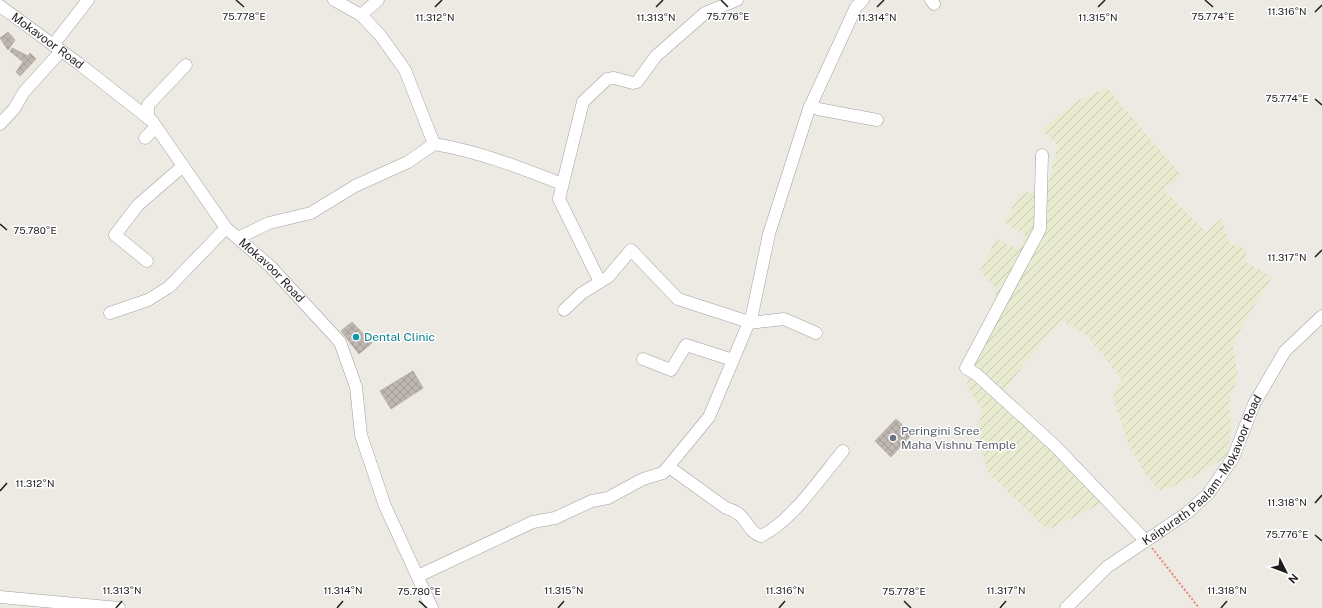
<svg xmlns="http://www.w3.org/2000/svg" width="1322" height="608" viewBox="0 0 1322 608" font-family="'Public Sans',sans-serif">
<defs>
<pattern id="farmland-furrows" width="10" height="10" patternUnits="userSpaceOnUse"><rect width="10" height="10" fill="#e9ebd1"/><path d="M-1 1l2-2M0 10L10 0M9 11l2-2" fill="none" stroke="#c7c9b3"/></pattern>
<pattern id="building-cross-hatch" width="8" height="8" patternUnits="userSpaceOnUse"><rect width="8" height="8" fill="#bdb6b1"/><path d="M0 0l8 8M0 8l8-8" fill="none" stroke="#a29c98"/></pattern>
</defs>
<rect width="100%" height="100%" fill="#edeae4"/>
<!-- farmland -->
<path fill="url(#farmland-furrows)" d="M 1107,88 L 1182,176 L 1164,190 L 1206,232 L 1221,219 L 1230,244 L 1246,249 L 1246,262 L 1272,277 L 1244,323 L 1233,344 L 1238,378 L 1230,396 L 1231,431 L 1227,457 L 1190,479 L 1160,491 L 1145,474 L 1128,443 L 1112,394 L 1122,380 L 1088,336 L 1061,320 L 998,397 L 1103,503 L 1048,530 L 988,473 L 977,431 L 982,410 L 966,385 L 991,319 L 996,289 L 980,271 L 996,239 L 1019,250 L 1026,236 L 1004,222 L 1020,193 L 1046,191 L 1058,146 L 1042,129 L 1077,101 Z"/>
<!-- building -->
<path fill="url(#building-cross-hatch)" stroke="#beb2a8" d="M 8,32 L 15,40 L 8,50 L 0,38 Z
M 12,48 L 28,56 L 30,53 L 36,59 L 20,76 L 16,72 L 23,62 L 10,51 Z
M 352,322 L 372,343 L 359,354 L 341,331 Z
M 413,371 L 423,388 L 391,409 L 380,391 Z
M 896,419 L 912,434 L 891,457 L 875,441 Z"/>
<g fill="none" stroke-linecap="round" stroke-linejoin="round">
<defs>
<g id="minor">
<path d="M 334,0 L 361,15 L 378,0"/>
<path d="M 737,0 L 705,13 L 656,56 L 637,82 L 633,83 L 614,78 L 607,79 L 583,102 L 559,199 L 600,282 L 608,277 L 631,250 L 678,299 L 749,322"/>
<path d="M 931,0 L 934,4"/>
<path id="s1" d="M 0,6 L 78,63 L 152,121 L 226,228 L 271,267 L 340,342 L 356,387 L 361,435 L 385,506 L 432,608"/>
<path d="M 361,15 L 380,35 L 405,70 L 434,144"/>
<path d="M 53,45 L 88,0"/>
<path d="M 810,106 L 818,109 L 877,120"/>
<path d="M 148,118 L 148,105 L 186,65"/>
<path d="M 0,124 L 14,109 L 24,92 L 61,51"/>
<path d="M 145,138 L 156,127"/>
<path d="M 1042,155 L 1040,229 L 966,368 L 976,374 L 1055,446 L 1146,541"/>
<path d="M 238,238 L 269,223 L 311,213 L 355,186 L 408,162 L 434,144 C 478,151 521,168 562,184"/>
<path d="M 147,261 L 115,235 L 138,205 L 183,166"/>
<path d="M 564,310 L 582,293 L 600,282"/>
<path d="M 110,313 L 148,300 L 169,287 L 226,228"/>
<path d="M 749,323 L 784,319 L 816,333"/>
<path d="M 643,359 L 671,370 L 686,345 L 733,360"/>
<path d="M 669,467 L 726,508 C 749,514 745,531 761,536 C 792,521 821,477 843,451"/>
<path d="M 418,576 L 533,522 L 555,518 L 592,501 L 608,498 L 643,479 L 663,473 L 709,417 L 752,315 L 769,234 L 809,109 L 856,7 L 863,0"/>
<path d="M 0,597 L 119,608"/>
<path id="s2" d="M 1066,608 L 1107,567 L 1187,513 L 1208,494 L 1233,458 L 1254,404 L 1285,351 L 1322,316"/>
</g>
</defs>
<!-- minor casing -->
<use href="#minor" stroke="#a1a1a1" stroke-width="13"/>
<!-- path -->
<path stroke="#ed8375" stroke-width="2" stroke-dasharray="2 2" stroke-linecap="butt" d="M 1152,548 L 1199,608"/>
<!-- minor -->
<use href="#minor" stroke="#fff" stroke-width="12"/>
</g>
<!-- ticks -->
<path fill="none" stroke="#1d1d1d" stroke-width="1.5" d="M 236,0 L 244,7M 721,0 L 728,7M 1205,0 L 1213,7M 435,7 L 442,0M 656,7 L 663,0M 877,7 L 884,0M 1098,7 L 1105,0M 1315,12 L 1322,5M 1315,99 L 1322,105M 0,224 L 7,230M 1315,257 L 1322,250M 0,491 L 7,483M 1315,503 L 1322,495M 1315,535 L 1322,541M 419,601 L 427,608M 904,601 L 911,608M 116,608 L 122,601M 337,608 L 343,601M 558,608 L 564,601M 779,608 L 785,601M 1000,608 L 1006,601M 1221,608 L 1227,601"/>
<!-- markers -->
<circle fill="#0f9aa8" stroke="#fff" stroke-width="1.5" cx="356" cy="337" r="4"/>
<circle fill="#6b7280" stroke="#fff" stroke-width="1.5" cx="893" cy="438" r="4"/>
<g text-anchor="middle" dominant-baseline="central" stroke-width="3" stroke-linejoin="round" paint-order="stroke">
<!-- street labels -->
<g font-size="12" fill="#1d1d1d" stroke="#fff">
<text stroke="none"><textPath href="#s1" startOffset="59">Mokavoor Road</textPath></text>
<text stroke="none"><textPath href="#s1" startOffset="383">Mokavoor Road</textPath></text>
<text stroke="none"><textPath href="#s2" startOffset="198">Kaipurath Paalam - Mokavoor Road</textPath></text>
</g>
<!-- culture labels -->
<g font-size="12" fill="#0d838f" stroke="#fff" text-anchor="start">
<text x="364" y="337">Dental Clinic</text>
</g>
<!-- worship labels -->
<g font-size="12" fill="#5b616d" stroke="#fff" text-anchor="start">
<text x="901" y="431">Peringini Sree<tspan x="901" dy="14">Maha Vishnu Temple</tspan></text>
</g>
</g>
<g font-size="10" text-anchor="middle" fill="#1d1d1d" stroke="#fff" stroke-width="3" stroke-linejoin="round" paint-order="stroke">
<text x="1287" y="15">11.316°N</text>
<text x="1213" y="20">75.774°E</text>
<text x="728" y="20">75.776°E</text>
<text x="244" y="20">75.778°E</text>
<text x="435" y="21">11.312°N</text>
<text x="877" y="21">11.314°N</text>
<text x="1098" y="21">11.315°N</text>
<text x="656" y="21">11.313°N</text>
<text x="1287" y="102">75.774°E</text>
<text x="35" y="234">75.780°E</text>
<text x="1287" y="261">11.317°N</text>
<text x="35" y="487">11.312°N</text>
<text x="1287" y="506">11.318°N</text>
<text x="1287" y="538">75.776°E</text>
<text x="122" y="594">11.313°N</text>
<text x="343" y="594">11.314°N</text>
<text x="564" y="594">11.315°N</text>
<text x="785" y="594">11.316°N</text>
<text x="1006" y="594">11.317°N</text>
<text x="1227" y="594">11.318°N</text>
<text x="419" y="595">75.780°E</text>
<text x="904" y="595">75.778°E</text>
</g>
<!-- north arrow -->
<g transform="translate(1286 572) rotate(132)" stroke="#ffffff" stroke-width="3" paint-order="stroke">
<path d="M0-3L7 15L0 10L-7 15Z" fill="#1d1d1d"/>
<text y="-6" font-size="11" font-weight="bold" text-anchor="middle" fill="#1d1d1d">N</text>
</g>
</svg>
